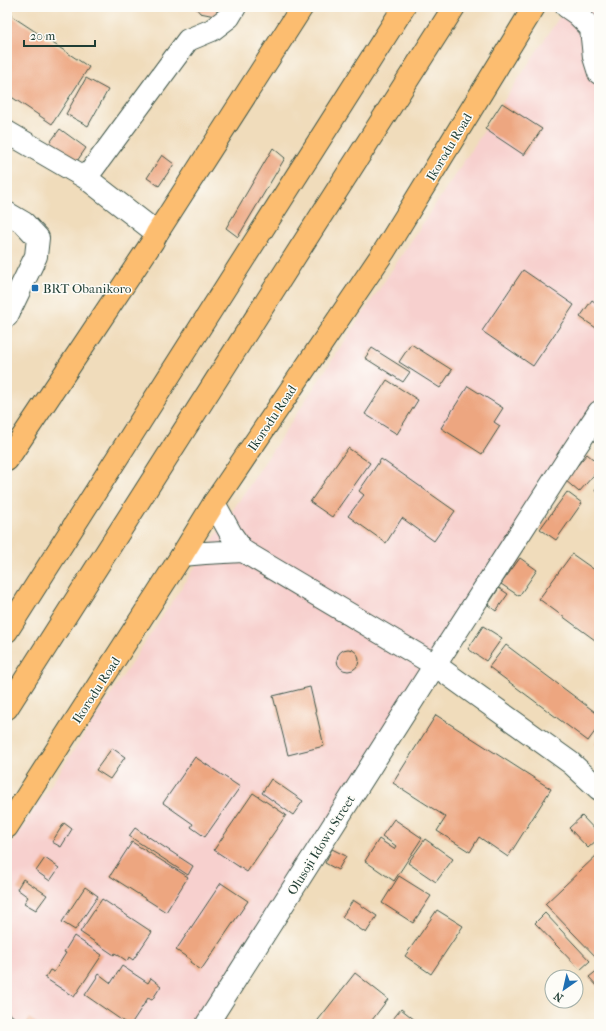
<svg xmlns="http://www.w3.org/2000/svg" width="606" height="1031" viewBox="0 0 606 1031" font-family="'IM FELL French Canon',serif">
<rect width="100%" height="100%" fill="#fdfcf7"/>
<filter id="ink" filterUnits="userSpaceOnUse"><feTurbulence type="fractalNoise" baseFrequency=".025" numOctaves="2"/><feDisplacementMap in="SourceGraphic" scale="8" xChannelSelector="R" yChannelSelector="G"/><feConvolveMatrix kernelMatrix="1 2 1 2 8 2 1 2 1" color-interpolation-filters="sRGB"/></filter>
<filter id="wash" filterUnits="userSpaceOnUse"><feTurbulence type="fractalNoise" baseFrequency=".012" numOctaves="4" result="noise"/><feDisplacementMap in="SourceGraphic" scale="16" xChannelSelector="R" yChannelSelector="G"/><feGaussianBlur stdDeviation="0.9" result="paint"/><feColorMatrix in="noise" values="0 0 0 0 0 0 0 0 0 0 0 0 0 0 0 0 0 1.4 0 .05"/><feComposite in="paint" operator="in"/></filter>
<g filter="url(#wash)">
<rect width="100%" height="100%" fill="#f0dcbb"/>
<!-- built -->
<path fill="#f7d0ce" d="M 566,7 L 599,7 L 599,423 L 209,1024 L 7,1024 L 7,851 Z"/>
<g id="blocks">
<!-- building -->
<path fill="#eda680" d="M 195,7 L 219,7 L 215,16 L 200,13 Z
M 7,13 L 89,67 L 52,124 L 7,94 Z
M 86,78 L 108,90 L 88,126 L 66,114 Z
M 502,103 L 542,129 L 524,155 L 485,129 Z
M 60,129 L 86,148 L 75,164 L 48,145 Z
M 273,148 L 285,158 L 238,237 L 226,228 Z
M 162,155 L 174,164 L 159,186 L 147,178 Z
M 523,270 L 574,305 L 533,366 L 482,331 Z
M 592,300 L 599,305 L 599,330 L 580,317 Z
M 411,344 L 452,370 L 440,388 L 399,362 Z
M 372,348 L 410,372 L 403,382 L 365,358 Z
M 387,380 L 418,400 L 397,434 L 365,414 Z
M 468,386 L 503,408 L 494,422 L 500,426 L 482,454 L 441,428 Z
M 348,448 L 370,463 L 332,517 L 310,502 Z
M 587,454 L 599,464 L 599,469 L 579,492 L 565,480 Z
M 381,459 L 455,511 L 434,541 L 402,518 L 386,543 L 348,516 L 364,495 L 359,491 Z
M 599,484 L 599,493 L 595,491 Z
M 567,492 L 582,503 L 556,540 L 540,529 Z
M 572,554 L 599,573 L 599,643 L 539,599 Z
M 520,558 L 537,570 L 519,596 L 501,584 Z
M 499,588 L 508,594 L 496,611 L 488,605 Z
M 483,626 L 502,638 L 486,661 L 468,649 Z
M 506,645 L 599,715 L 599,726 L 588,741 L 489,667 Z
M337 660a11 11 0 1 1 22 0a11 11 0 1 1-22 0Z
M 310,687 L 324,746 L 288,755 L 273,696 Z
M 436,715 L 551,789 L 508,857 L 479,837 L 470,852 L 437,831 L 446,817 L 393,783 Z
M 599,738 L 599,747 L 595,744 Z
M 112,748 L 125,757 L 110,779 L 96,770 Z
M 195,757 L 240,787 L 205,837 L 191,827 L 193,824 L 163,803 Z
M 271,779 L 303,801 L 293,815 L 262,793 Z
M 253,793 L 286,815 L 247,872 L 214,850 Z
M 582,816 L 599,834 L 599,838 L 588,848 L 569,828 Z
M 394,819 L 422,838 L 394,881 L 365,861 L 379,839 L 394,849 L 396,846 L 382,836 Z
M 64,823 L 72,829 L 61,847 L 52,842 Z
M 135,828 L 193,866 L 188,875 L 129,836 Z
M 425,839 L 453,859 L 436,882 L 408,863 Z
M 132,842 L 188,877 L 166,912 L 110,876 Z
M 332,849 L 346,856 L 338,870 L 325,863 Z
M 599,853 L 599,960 L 545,904 Z
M 45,858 L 59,868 L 50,881 L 36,871 Z
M 399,876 L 431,896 L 413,923 L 382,903 Z
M 23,879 L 47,895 L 36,910 L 24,903 L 28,897 L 17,889 Z
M 221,883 L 248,901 L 201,970 L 190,962 L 191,960 L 176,950 Z
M 85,887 L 98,896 L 75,930 L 62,922 Z
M 102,899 L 152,932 L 133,960 L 129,957 L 127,961 L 115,953 L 114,955 L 80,932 Z
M 353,900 L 377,916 L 366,933 L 342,917 Z
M 437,910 L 463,926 L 431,974 L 405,956 Z
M 545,913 L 590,961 L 580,970 L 535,923 Z
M 74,936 L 102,955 L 74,997 L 45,978 L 50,970 L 54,972 L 66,953 L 64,952 Z
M 122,966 L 148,983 L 151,978 L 161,986 L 152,1000 L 148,998 L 131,1024 L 127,1024 L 85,995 L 99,974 L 111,983 Z
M 599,969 L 599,988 L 589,977 Z
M 355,973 L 388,999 L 385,1003 L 369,1024 L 315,1024 Z
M 401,1009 L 420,1024 L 389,1024 Z
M 7,1012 L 14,1017 L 10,1024 L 7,1024 Z
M 29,1018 L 38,1024 L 25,1024 Z
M 225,1019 L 233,1024 L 222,1024 Z"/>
</g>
</g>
<g filter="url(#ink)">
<use href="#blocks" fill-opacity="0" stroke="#3e5548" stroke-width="1"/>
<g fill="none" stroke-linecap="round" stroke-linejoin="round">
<defs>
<path id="minor" d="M 567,7 L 577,14 L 591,28 L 594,57 L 599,73
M 7,132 L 86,178 L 157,233
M 86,178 L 188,40 L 212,30 L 229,17 L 235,7
M 7,213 L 24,223 L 38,238 L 36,256 L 7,316
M 214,503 L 231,534 L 243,551 L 435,665 L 571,763 L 599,789
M 182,555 L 205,553 L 243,551
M 207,1024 L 435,665 L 573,451 L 599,412"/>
<path id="major" d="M 7,460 L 153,241 L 157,233 L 302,7
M 7,827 L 182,555 L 214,503 L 385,250 L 534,7"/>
<path id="highway" d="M 7,631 L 404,7
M 7,708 L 454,7"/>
</defs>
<!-- minor casing -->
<use href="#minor" stroke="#3e5548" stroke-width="24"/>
<!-- major casing -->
<use href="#major" stroke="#3e5548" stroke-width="24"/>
<!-- highway casing -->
<use href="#highway" stroke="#3e5548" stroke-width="24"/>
<!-- minor -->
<use href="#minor" stroke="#fff" stroke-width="22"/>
<!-- major -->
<use href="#major" stroke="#fcbd6f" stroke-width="22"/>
<!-- highway -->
<use href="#highway" stroke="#fcbd6f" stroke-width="22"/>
</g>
</g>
<!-- markers -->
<rect fill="#1f6fb2" stroke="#fdfcf7" stroke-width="1.5" x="31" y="284" width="8" height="8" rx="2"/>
<g text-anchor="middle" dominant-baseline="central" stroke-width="3" stroke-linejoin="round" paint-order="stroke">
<!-- street labels -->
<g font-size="13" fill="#1f3d34" stroke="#fdfcf7">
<text transform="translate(449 147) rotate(-59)">Ikorodu Road</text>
<text transform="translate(272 418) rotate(-56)">Ikorodu Road</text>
<text transform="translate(96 690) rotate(-57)">Ikorodu Road</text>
<text transform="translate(321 845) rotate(-58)">Olusoji Idowu Street</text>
</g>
<!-- poi labels -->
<g font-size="13" fill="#1f3d34" stroke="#fdfcf7" text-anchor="start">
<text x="43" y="288">BRT Obanikoro</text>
</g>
</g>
<!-- margin -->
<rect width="606" height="1031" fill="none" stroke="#fdfcf7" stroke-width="24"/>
<!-- north arrow -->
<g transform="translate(564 989) rotate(214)"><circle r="19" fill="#fdfcf7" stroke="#a4b0a9"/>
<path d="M0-3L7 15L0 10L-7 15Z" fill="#1f6fb2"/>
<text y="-6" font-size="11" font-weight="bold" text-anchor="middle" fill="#1f3d34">N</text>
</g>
<!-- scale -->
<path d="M24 40v6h71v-6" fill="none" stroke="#1f3d34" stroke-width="2"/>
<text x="30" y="40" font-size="12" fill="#1f3d34" stroke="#fdfcf7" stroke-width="3" paint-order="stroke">20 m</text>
</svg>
